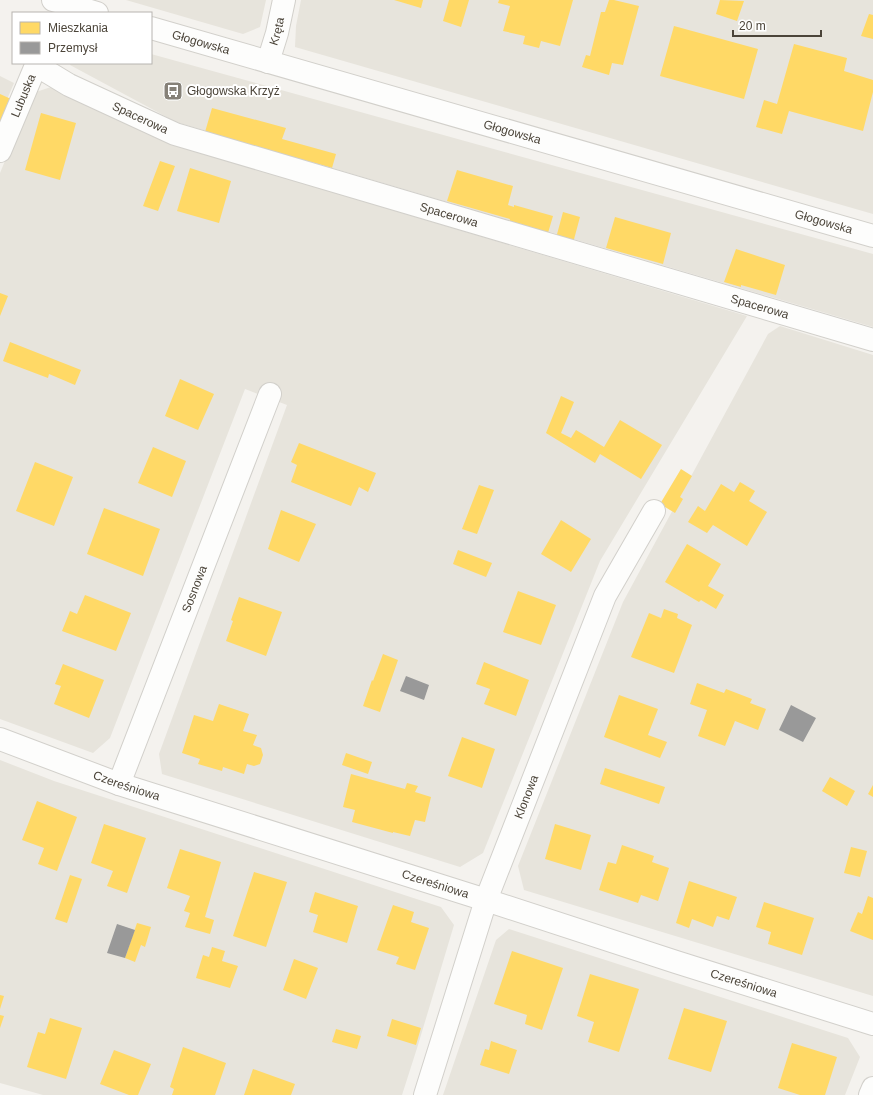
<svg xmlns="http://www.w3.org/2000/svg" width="873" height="1095" viewBox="0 0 873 1095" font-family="Arial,sans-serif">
<rect width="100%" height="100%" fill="#f4f2ee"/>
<!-- residential -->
<path fill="#e7e4dc" d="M 126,0 L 266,0 L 260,27 L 243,34 Z
M 301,0 L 873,0 L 873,214 L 295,47 L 296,26 Z
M 151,54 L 873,254 L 873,327 L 176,122 L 70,65 L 71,63 L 151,63 Z
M 0,76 L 14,83 L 0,116 Z
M 57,85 L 231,162 L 747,316 L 600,561 L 483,853 L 460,867 L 162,774 L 159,754 L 287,405 L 245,389 L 110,738 L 93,753 L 0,719 L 0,173 L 33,93 Z
M 780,326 L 873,355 L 873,996 L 524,890 L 518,866 L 623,602 L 768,334 Z
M 0,760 L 54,781 L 441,907 L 454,925 L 418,1045 L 402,1095 L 43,1095 L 0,1083 Z
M 509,929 L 848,1038 L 860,1057 L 845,1095 L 443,1095 L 496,940 Z"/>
<!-- homes -->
<path fill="#ffd966" d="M 394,0 L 423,0 L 421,8 Z
M 449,0 L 469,0 L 461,27 L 443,21 Z
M 499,0 L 573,0 L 560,46 L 541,41 L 539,48 L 523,44 L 525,36 L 503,31 L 510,6 L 498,3 Z
M 609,0 L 614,0 L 639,6 L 623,65 L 612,63 L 609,75 L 582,67 L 586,55 L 590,56 L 601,12 L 605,12 Z
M 720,0 L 744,1 L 737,21 L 716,14 Z
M 869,14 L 873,15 L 873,39 L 861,36 Z
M 674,26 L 758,49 L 744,99 L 660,76 Z
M 794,44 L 847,58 L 844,71 L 873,80 L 873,92 L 863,131 L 789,111 L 782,134 L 756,127 L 764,100 L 777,104 Z
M 0,94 L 11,99 L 0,126 Z
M 212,108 L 286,128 L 282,139 L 336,154 L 332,168 L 205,132 Z
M 41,113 L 76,123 L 60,180 L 25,170 Z
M 160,161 L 175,166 L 158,211 L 143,206 Z
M 190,168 L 231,181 L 219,223 L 177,211 Z
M 457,170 L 513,186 L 508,205 L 514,207 L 514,205 L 553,216 L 548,233 L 509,222 L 510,219 L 447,201 Z
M 563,212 L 580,217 L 573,243 L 556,238 Z
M 615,217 L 671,233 L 663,264 L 606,248 Z
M 736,249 L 785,265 L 776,295 L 741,285 L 741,287 L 724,282 Z
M 0,293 L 8,296 L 0,316 Z
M 10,342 L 81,370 L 75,385 L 49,374 L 48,378 L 3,361 Z
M 180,379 L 214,394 L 198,430 L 165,416 Z
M 561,396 L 574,402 L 561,433 L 571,438 L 576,430 L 604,447 L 620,420 L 662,445 L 641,479 L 600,454 L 595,463 L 546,433 Z
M 299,443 L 376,473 L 368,492 L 359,487 L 351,506 L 291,482 L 297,465 L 291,462 Z
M 153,447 L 186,461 L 172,497 L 138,483 Z
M 35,462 L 73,477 L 54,526 L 16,511 Z
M 681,469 L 692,476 L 680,497 L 683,499 L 675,513 L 660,504 Z
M 740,482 L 755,491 L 749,501 L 767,512 L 747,546 L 713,525 L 707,533 L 688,522 L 698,506 L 705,511 L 721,484 L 734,492 Z
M 479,485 L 494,490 L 477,534 L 462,529 Z
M 104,508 L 160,529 L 143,576 L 87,554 Z
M 281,510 L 316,524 L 299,562 L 268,549 Z
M 561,520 L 591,539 L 571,572 L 541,554 Z
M 687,544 L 721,564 L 708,586 L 724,595 L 716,609 L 701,600 L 699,602 L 665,582 Z
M 458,550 L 492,563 L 486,577 L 453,564 Z
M 518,591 L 556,605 L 541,645 L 503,632 Z
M 85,595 L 131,613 L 116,651 L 62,631 L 70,611 L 77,614 Z
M 239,597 L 282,612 L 266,656 L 226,641 L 233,621 L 231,620 Z
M 664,609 L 678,614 L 677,618 L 692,625 L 674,673 L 631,657 L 649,613 L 661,618 Z
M 383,654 L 398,660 L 380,712 L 363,706 L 372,680 L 373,681 Z
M 484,662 L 529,680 L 516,716 L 484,704 L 490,689 L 476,684 Z
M 63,664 L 104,680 L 89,718 L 54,704 L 61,686 L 55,684 Z
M 697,683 L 724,693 L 726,689 L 752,699 L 750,703 L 766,709 L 758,730 L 735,721 L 725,746 L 698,736 L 707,710 L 690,704 Z
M 619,695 L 658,709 L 648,735 L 667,742 L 660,758 L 604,737 Z
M 219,704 L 249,714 L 243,731 L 257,735 L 253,745 L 261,748 L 263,755 L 260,764 L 254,766 L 247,764 L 244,774 L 223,767 L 222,771 L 198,764 L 200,759 L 182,753 L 194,715 L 213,721 Z
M 462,737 L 495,749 L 482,788 L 448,776 Z
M 346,753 L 372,762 L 368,774 L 342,765 Z
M 605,768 L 665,787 L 659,804 L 600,784 Z
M 351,774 L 405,789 L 407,783 L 418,786 L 415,792 L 431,797 L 425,822 L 415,820 L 410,836 L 393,832 L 393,833 L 352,822 L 355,810 L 343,807 Z
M 830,777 L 855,791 L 847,806 L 822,791 Z
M 873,785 L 873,797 L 868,794 Z
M 37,801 L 77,817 L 57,871 L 38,864 L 44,848 L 22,840 Z
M 104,824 L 146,838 L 127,893 L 107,886 L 113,871 L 91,863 Z
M 555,824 L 591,835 L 581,870 L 545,859 Z
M 622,845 L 654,856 L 652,862 L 669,868 L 658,901 L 641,895 L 638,903 L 599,890 L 608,862 L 616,864 Z
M 851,847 L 867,851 L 860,877 L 844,873 Z
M 180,849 L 221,862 L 205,917 L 214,920 L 210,934 L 185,927 L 190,913 L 184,911 L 190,896 L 167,888 Z
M 254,872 L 287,882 L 266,947 L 233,936 Z
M 70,875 L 82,879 L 67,923 L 55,919 Z
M 689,881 L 737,897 L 729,920 L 717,916 L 713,927 L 692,919 L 689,928 L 676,923 Z
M 315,892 L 358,906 L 347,943 L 313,932 L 318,915 L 309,912 Z
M 868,896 L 873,898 L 873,940 L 850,931 L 858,912 L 862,914 Z
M 764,902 L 814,918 L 802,955 L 768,944 L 771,932 L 756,927 Z
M 393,905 L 414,912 L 411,922 L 429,928 L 415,970 L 396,964 L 399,957 L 377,950 Z
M 137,923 L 151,927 L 145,947 L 141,945 L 135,962 L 125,958 Z
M 212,947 L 225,951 L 222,961 L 238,966 L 230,988 L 196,978 L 203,955 L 209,957 Z
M 512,951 L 563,968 L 542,1030 L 525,1024 L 527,1015 L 494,1004 Z
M 294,959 L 318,968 L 306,999 L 283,990 Z
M 590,974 L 639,989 L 619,1052 L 588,1042 L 594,1022 L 577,1016 Z
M 0,995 L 4,996 L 0,1009 Z
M 684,1008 L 727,1021 L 711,1072 L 668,1059 Z
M 0,1015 L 4,1016 L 0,1028 Z
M 50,1018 L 82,1028 L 66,1079 L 27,1067 L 38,1032 L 45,1034 Z
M 392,1019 L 421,1028 L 416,1045 L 387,1036 Z
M 336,1029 L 361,1036 L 357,1049 L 332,1042 Z
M 491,1041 L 517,1050 L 509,1074 L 480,1065 L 485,1049 L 489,1050 Z
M 792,1043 L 837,1057 L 825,1095 L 800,1095 L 778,1088 Z
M 183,1047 L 226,1063 L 215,1095 L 172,1095 L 174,1089 L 170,1087 Z
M 114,1050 L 151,1064 L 138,1095 L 129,1095 L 100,1084 Z
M 253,1069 L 295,1084 L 291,1095 L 244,1095 Z"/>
<!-- industry -->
<path fill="#999" d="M 406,676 L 429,685 L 424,700 L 400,691 Z
M 791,705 L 816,718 L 803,742 L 779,730 Z
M 117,924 L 135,930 L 125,958 L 107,953 Z"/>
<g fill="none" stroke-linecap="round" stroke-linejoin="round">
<defs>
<g id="minor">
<path id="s1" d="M 268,62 L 277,33 L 284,0"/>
<path id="s2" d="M 36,65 L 69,85 L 175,134 L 873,340"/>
<path id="s3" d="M 0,151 L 37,63"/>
<path id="s4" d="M 0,739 L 119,784 L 486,900 L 676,962 L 873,1024"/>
<path id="s5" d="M 119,784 L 270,394"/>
<path id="s6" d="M 425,1095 L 486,900 L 605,596 L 654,511"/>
<path d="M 870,1095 L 873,1088"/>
</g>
<g id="tertiary">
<path d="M 53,0 L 97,13"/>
<path id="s7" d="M 151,28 L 873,236"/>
</g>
</defs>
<!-- minor casing -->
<use href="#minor" stroke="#d2d0cb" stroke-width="24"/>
<!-- tertiary casing -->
<use href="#tertiary" stroke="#d2d0cb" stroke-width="24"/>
<!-- minor -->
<use href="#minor" stroke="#fdfdfc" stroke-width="22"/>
<!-- tertiary -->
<use href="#tertiary" stroke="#fdfdfc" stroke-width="22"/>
</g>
<!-- icons -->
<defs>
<symbol id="bus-square" viewBox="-11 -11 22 22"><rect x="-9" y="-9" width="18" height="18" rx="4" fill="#868178" stroke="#fff"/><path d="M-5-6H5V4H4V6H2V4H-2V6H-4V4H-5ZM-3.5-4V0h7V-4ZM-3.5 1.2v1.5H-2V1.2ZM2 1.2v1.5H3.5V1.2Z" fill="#fff"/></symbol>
</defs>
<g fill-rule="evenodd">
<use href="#bus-square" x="162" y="80" width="22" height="22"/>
</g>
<g text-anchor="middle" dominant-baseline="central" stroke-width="4" stroke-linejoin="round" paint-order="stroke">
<!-- street labels -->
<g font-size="12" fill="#4b4439" stroke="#fff">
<text stroke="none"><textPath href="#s1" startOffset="32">Kręta</textPath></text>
<text stroke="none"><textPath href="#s7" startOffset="52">Głogowska</textPath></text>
<text stroke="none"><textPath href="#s3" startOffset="60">Lubuska</textPath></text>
<text stroke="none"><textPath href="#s2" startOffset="117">Spacerowa</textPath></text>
<text stroke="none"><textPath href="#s7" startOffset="376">Głogowska</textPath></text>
<text stroke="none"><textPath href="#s2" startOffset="441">Spacerowa</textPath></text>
<text stroke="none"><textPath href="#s7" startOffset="700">Głogowska</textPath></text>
<text stroke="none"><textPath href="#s2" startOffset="765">Spacerowa</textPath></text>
<text stroke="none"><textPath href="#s5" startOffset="209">Sosnowa</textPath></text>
<text stroke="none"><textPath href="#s4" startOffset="135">Czereśniowa</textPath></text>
<text stroke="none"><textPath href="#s6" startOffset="315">Klonowa</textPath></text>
<text stroke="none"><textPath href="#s4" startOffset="459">Czereśniowa</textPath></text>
<text stroke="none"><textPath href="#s4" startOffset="783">Czereśniowa</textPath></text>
</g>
<!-- poi labels -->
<g font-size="12" fill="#4b4439" stroke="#fff" text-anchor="start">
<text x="187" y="91">Głogowska Krzyż</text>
</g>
</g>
<!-- legend -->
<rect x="12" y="12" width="140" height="52" fill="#ffffff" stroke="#b7b4b0"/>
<rect x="20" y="22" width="20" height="12" fill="#ffd966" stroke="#b7b4b0"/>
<text x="48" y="32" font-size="12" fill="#4b4439">Mieszkania</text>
<rect x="20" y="42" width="20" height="12" fill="#999999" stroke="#b7b4b0"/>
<text x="48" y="52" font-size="12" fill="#4b4439">Przemysł</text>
<!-- scale -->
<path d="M733 30v6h88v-6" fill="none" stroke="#4b4439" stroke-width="2"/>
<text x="739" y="30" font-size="12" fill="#4b4439" stroke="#ffffff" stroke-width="3" paint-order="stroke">20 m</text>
</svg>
